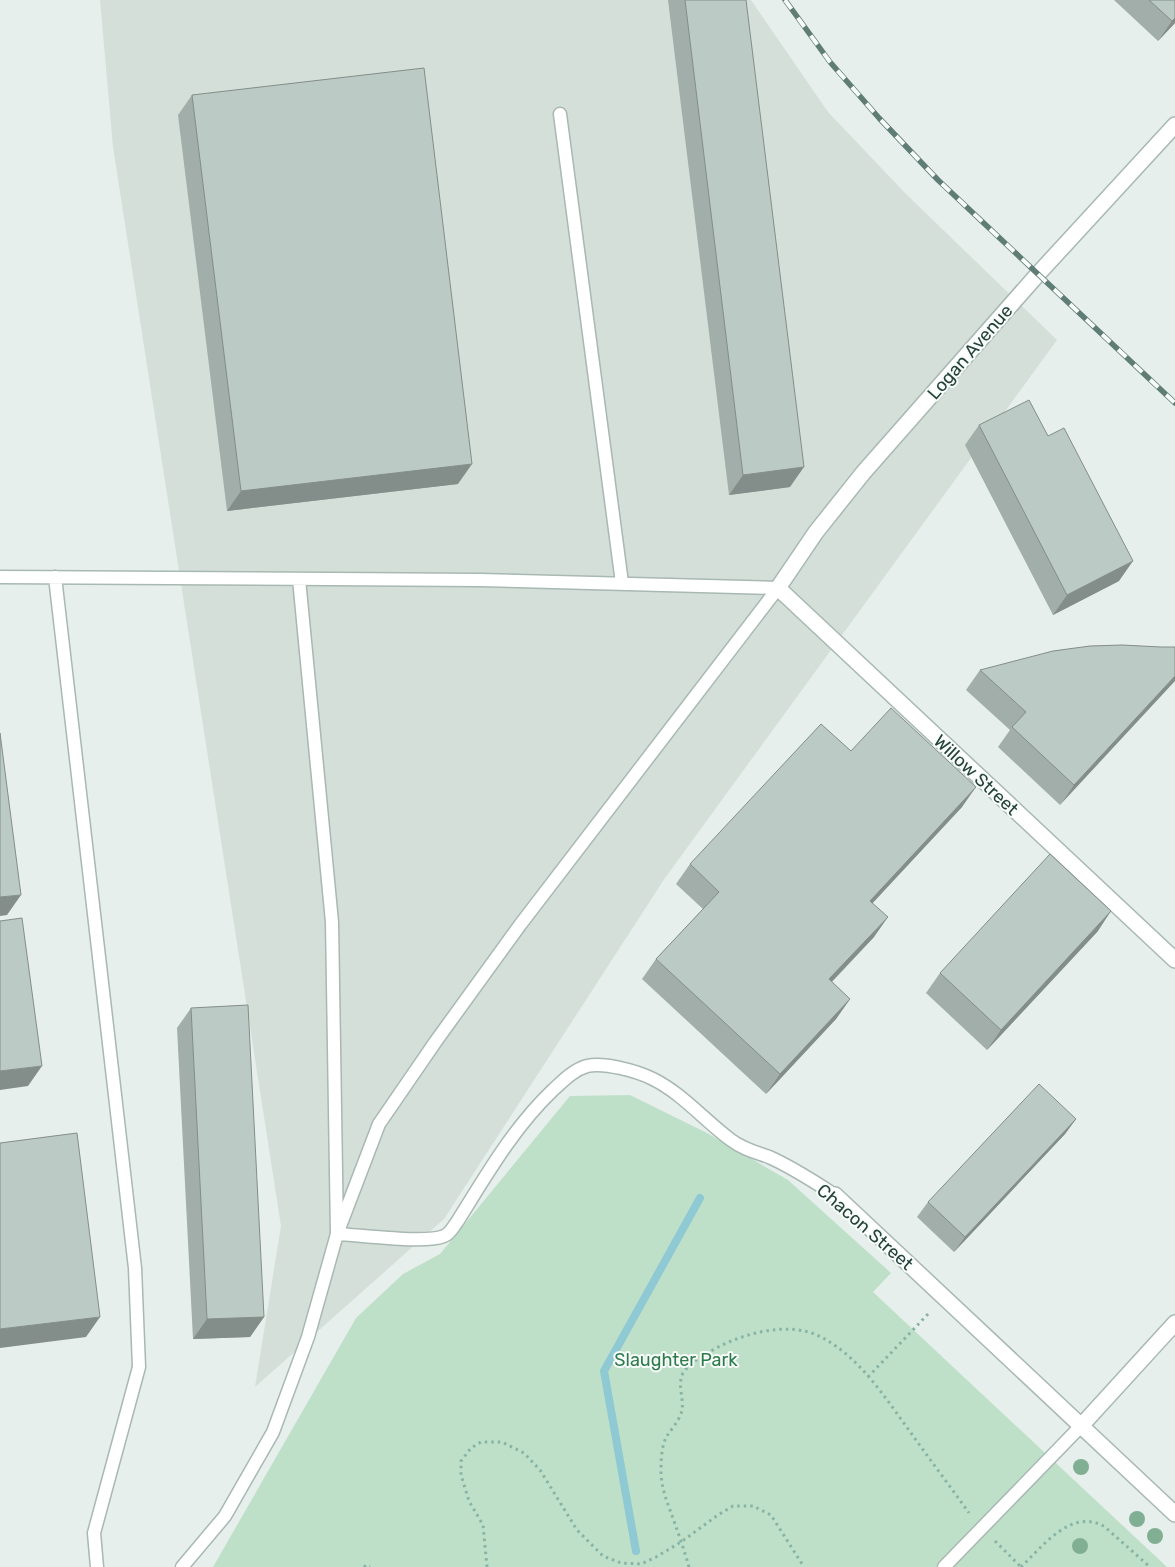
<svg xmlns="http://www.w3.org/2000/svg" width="1175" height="1567" viewBox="0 0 1175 1567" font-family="Rubik,sans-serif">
<rect width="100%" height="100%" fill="#e6efeb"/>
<!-- built -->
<path fill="#d4dfda" d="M 100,0 L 751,0 L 828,112 L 906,194 L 1057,340 L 665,878 L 444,1219 L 255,1387 L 281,1226 L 113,147 Z"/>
<!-- green -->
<path fill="#bfe0c8" d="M 630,1095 L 707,1133 L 788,1180 L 891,1273 L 873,1292 L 1167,1567 L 213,1567 L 356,1318 L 403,1274 L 440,1254 L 570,1096 Z"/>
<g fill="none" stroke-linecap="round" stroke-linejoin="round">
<!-- stream -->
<path stroke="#8ec9d4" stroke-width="8" d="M 636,1551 L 604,1371 L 700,1198"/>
<defs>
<path id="lane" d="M 560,114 L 622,583
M 0,577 L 480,580 L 778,588
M 55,577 L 135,1268 L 139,1367 L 94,1533 L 97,1567
M 299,579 L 332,922 L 337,1234 C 360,1235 426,1244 444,1236 C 450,1234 453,1227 457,1222 C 486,1176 513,1128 553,1090 C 563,1081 573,1070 587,1066 C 604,1062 637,1071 653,1079 C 683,1094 705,1121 731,1140 C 743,1149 755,1152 769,1157 C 792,1167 813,1181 835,1195
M 182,1567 L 225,1516 L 273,1432 L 308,1337 L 337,1234 L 379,1124 L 436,1041 L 520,925 L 778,588
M 944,1567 L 1081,1426"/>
<path id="street" d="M 1175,125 L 1038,274 L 863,473 L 816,532 L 778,588 L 1175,960
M 835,1195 L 1175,1514
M 1081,1426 L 1175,1323"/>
</defs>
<!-- lane casing -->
<use href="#lane" stroke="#a8b8b2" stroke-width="15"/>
<!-- street casing -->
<use href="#street" stroke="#a8b8b2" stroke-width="18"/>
<!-- path -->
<path stroke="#86b3a5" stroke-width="3" stroke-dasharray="2.5 4" stroke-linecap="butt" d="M 868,1377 L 929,1313
M 995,1541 L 1021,1567
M 364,1567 L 366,1565 L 370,1567
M 487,1567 L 483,1525 L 469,1501 L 461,1475 L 461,1461 L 471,1448 L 481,1442 L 502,1442 L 524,1453 L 540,1470 L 577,1530 L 603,1556 L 621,1563 L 641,1564 L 656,1557 L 681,1542 L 718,1515 L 733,1506 L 753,1506 L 771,1515 L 804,1567
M 689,1567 C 685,1553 680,1538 675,1524 C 669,1506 662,1493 661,1473 C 661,1462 661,1446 667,1436 C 672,1428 680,1420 682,1410 C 684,1398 677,1385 683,1373 C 689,1364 697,1359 706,1354 C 736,1335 787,1319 821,1337 C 860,1357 886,1399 911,1433 C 930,1460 950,1486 969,1513
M 1021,1567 C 1043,1546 1072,1507 1105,1527 L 1150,1567"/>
<!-- lane -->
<use href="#lane" stroke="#fff" stroke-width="12"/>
<!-- street -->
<use href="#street" stroke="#fff" stroke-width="15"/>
<defs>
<path id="rail" d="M 785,0 L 830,62 L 879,118 L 938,180 L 1175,403"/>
</defs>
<!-- rail casing -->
<use href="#rail" stroke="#5f7d75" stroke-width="5.5"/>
<!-- rail -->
<use href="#rail" stroke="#f7fbf9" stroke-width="4" stroke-dasharray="11" stroke-linecap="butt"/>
</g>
<!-- trees -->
<g fill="#80af93">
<circle cx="1081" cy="1467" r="8"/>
<circle cx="1137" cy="1519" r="8"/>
<circle cx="1155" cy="1536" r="8"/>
<circle cx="1080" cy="1546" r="8"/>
</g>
<!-- wall -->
<path fill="#a1aea9" d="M 668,0 L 746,0 L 790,487 L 729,495 Z
M 1114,0 L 1175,0 L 1175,23 L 1158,41 Z
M 192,95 L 458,484 L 227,511 L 178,115 Z
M 979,425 L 1119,581 L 1053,615 L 965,445 Z
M 1161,647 L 1175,647 L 1060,805 L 998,747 L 1010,730 L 966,690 L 980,670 Z
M 851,751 L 962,807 L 872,903 L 874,937 L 832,982 L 850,999 L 836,1019 L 766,1094 L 642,979 L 656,959 L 703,909 L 676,884 L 690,864 Z
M 1098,931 L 987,1050 L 926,993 L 940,973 Z
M 191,1008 L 264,1317 L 250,1337 L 193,1339 L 177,1028 Z
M 1076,1119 L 1065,1134 L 954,1252 L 917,1217 L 928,1202 Z"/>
<!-- shaded-wall -->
<path fill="#838d89" d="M 1175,18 L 1175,23 L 1158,41 L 1172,21 Z
M 472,464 L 458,484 L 227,511 L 241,491 Z
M 804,467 L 790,487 L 729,495 L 743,475 Z
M 1133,561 L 1119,581 L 1053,615 L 1067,595 Z
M 1175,676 L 1175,681 L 1060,805 L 1074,785 Z
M 976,787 L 962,807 L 856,921 L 870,901 Z
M 21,895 L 7,915 L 0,916 L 0,897 Z
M 1111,911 L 1098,931 L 987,1050 L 1001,1030 Z
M 888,917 L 874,937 L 815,999 L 829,979 Z
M 850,999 L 836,1019 L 766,1094 L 780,1074 Z
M 42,1066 L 28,1086 L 0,1090 L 0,1071 Z
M 1076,1119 L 1065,1134 L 954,1252 L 965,1237 Z
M 100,1317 L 86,1337 L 0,1348 L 0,1329 Z
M 264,1317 L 250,1337 L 193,1339 L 207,1319 Z"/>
<!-- building -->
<path fill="#bbcac4" stroke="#838d89" d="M 685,0 L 746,0 L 804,467 L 743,475 Z
M 1149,0 L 1175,0 L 1175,18 L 1172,21 Z
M 424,68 L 472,464 L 241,491 L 192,95 Z
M 1029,400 L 1048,436 L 1064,428 L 1133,561 L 1067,595 L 979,425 Z
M 1122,645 L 1161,647 L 1175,647 L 1175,676 L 1074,785 L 1012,727 L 1026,712 L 980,670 L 1053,651 L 1090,646 Z
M 891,708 L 976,787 L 870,901 L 888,917 L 829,979 L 850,999 L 780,1074 L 656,959 L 719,892 L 690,864 L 821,724 L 851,751 Z
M 0,733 L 21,895 L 0,897 Z
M 1050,854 L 1111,911 L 1001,1030 L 940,973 Z
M 22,918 L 42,1066 L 0,1071 L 0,921 Z
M 248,1005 L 264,1317 L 207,1319 L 191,1008 Z
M 1039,1084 L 1076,1119 L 965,1237 L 928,1202 Z
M 77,1133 L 100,1317 L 0,1329 L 0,1143 Z"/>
<g text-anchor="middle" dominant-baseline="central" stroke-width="4" stroke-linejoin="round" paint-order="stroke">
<!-- street labels -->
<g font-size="18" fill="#24423a" stroke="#f7fbf9">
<text transform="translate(970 352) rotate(-49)">Logan Avenue</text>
<text transform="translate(976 775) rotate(43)">Willow Street</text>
<text transform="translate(865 1227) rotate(41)">Chacon Street</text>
</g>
<!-- park labels -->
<g font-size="18" fill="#2d7a4b" stroke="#f7fbf9">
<text x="676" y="1360">Slaughter Park</text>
</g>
</g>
</svg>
